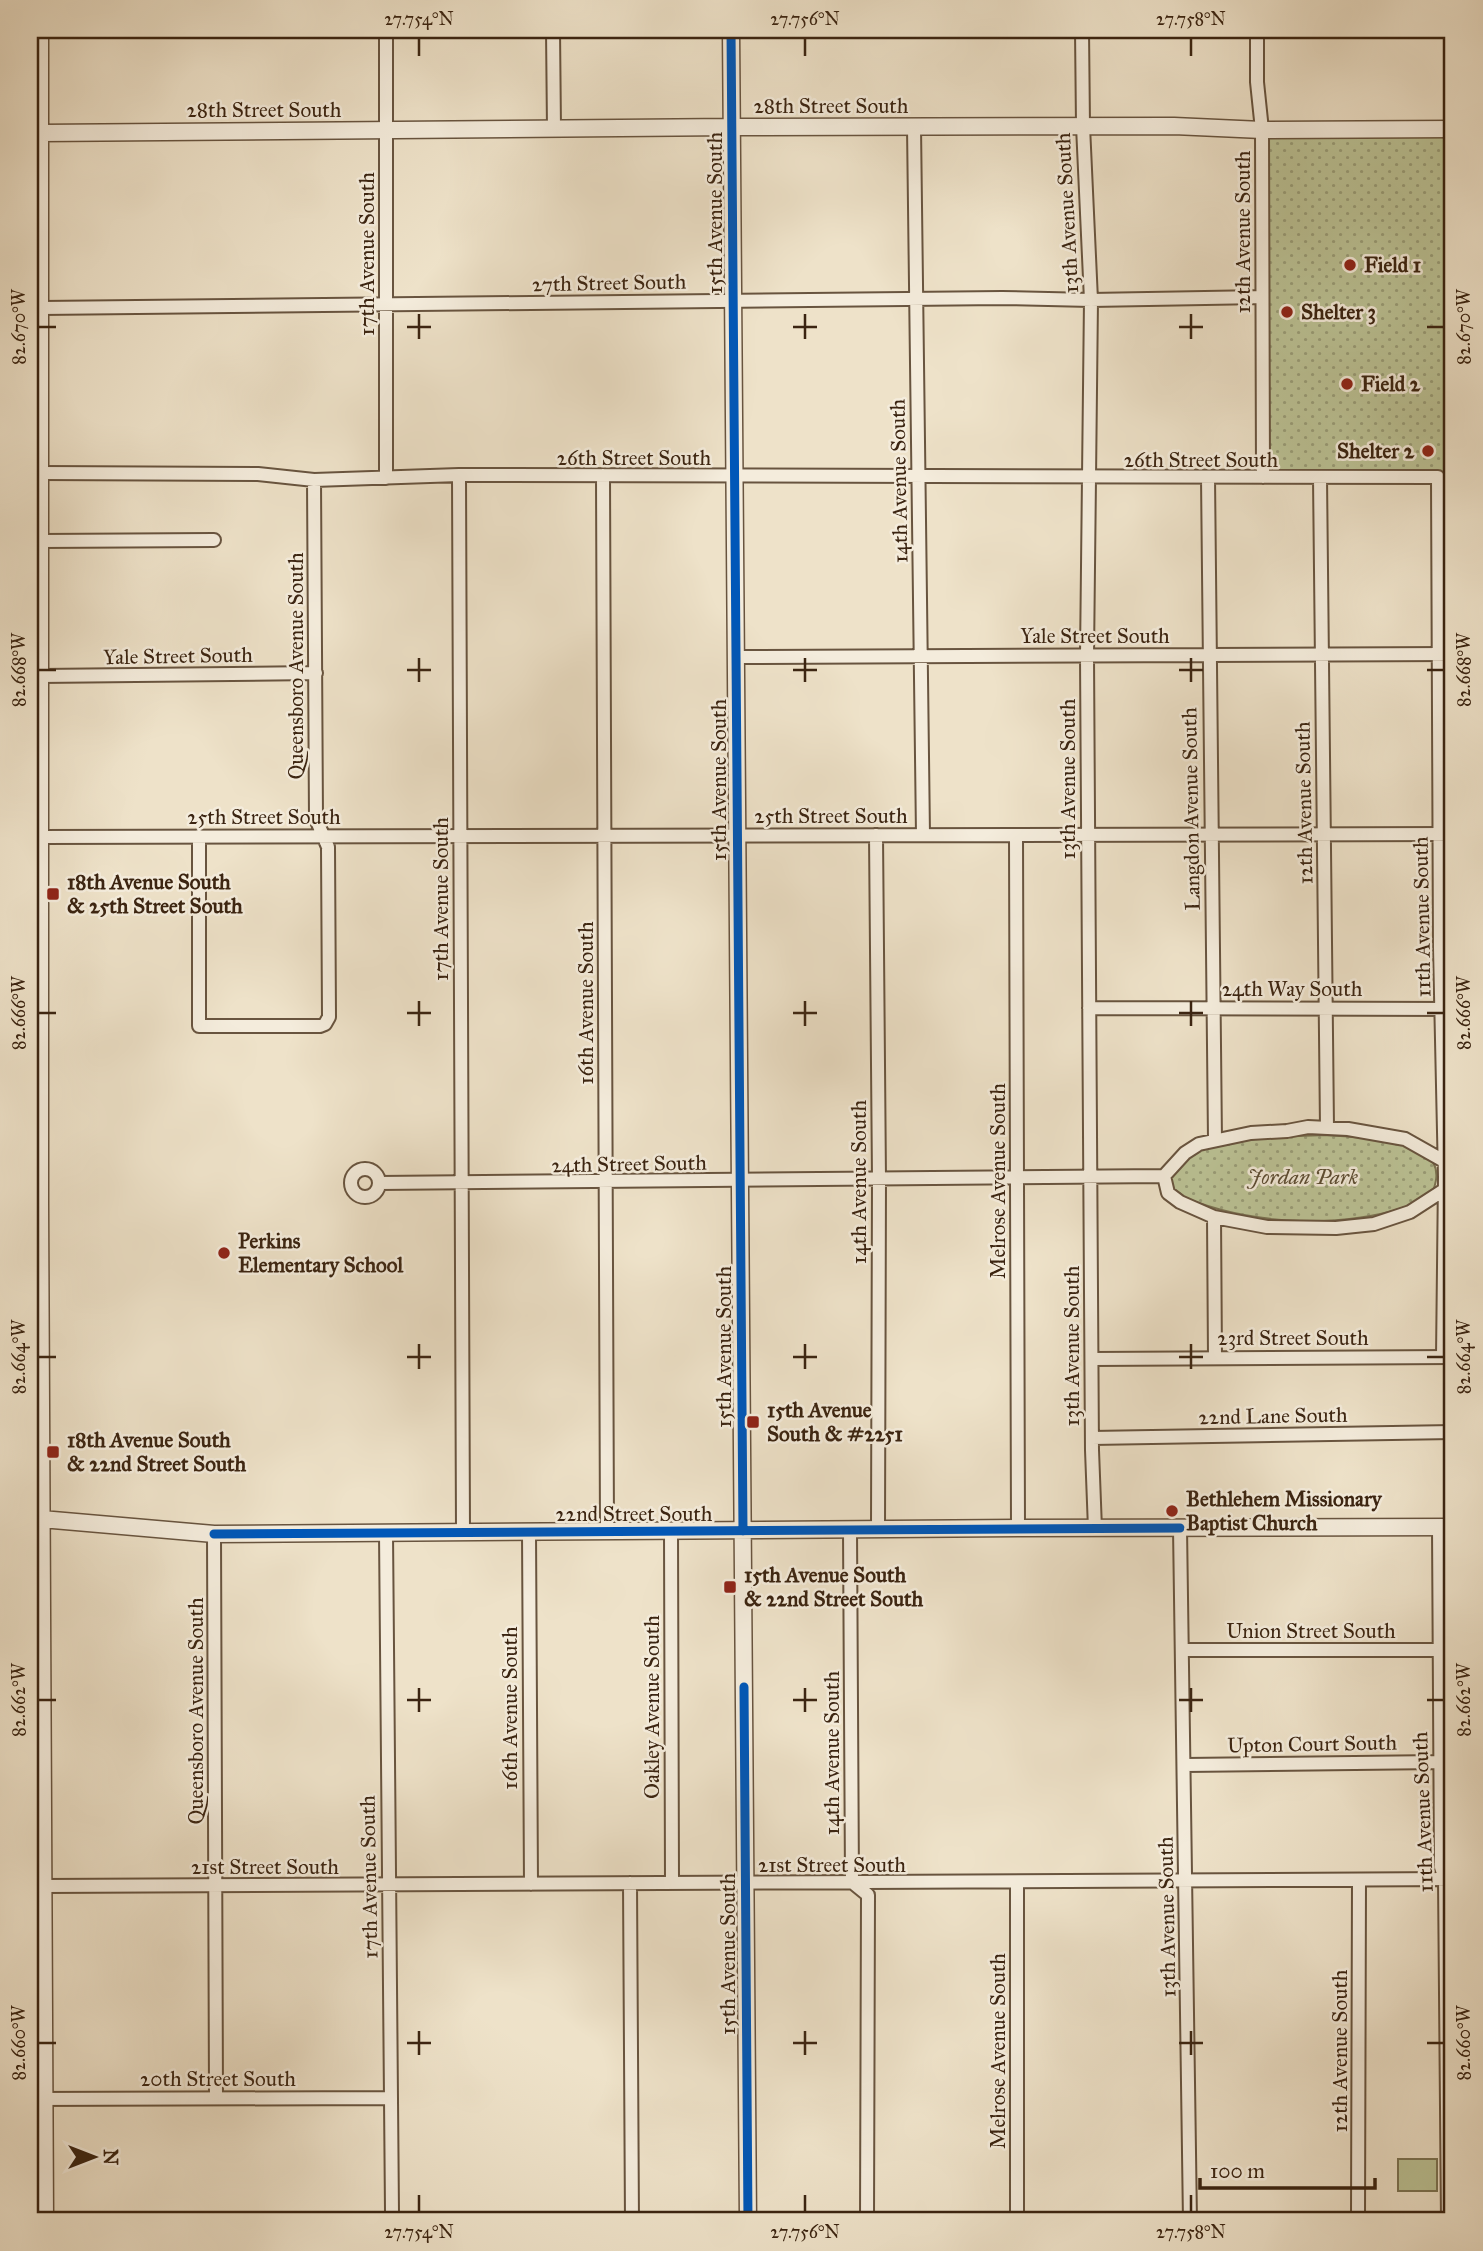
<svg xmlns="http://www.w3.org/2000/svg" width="1483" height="2251" viewBox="0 0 1483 2251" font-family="'IM FELL Great Primer',serif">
<defs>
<pattern id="park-dots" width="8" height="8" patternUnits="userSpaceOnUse" patternTransform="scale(1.75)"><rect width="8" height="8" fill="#bbc295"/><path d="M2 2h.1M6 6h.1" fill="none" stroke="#999d78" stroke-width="1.8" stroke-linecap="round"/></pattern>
</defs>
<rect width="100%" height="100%" fill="#eee2c9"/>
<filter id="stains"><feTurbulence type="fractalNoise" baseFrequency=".00286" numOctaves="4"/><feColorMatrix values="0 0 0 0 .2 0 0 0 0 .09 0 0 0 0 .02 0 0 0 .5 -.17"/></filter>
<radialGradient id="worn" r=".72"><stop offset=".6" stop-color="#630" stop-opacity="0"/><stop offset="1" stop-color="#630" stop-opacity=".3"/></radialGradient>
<!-- grass -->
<path fill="#bbc295" stroke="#7b7353" stroke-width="2" d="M 1398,2159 L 1437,2159 L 1437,2191 L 1398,2191 Z"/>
<!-- park -->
<path fill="url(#park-dots)" stroke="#7b7353" stroke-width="2" d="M 1262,130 L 1453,135 L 1453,654 L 1439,654 L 1438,478 L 1263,477 Z
M 1325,1135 C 1351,1137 1420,1138 1433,1162 C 1439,1173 1436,1183 1432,1194 C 1423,1199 1413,1205 1403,1208 C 1332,1230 1241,1224 1174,1193 L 1169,1181 C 1171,1177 1172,1170 1175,1166 C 1196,1137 1292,1136 1325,1135 Z"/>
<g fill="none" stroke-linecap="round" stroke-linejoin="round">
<defs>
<path id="minor" d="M 386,30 L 386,478
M 553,30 L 554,129
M 1082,30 L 1083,126 L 1091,300 L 1087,656 L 1092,1450 L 1095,1529
M 1257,30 L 1257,82 L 1262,130 L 1263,477
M 914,127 L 923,835
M 41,308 L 1002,298 L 1091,300 L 1262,297
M 40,473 L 258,474 L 314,480 L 459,475 L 1438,477 L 1440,948 L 1445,1177 L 1443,1357
M 459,475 L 463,1533
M 603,475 L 607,1532
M 1208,477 L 1215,1140
M 1320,477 L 1327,1128
M 40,541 L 214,540
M 736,657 L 1453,654
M 40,676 L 316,673
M 876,835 L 879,1179 L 878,1530
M 1016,835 L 1018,1528
M 199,836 L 199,1026 L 320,1026 L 325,1024 L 329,1017 L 328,847 L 316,819 L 314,480
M 41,837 L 1453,834
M 1089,1008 L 1453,1009
M351 1183a14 14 0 1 1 28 0a14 14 0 1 1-28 0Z
M 1164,1176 L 1168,1193 L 1180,1202 L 1214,1217 L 1267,1227 L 1336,1228 L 1374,1224 L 1410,1212 L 1444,1190
M 379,1183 L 1164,1176 L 1185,1153 L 1199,1144 L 1251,1133 L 1287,1131 L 1308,1127 L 1348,1129 L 1405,1139 L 1444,1161
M 1214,1217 L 1215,1358
M 1092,1359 L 1453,1357
M 1092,1438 L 1453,1432
M 1439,1527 L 1441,1867 L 1445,1879 L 1448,2221
M 1180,1528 L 1190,2221
M 850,1530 L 852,1882 L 868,1895 L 867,2221
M 671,1531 L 672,1883
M 529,1532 L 531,1884
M 386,1533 L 392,2212 L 393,2221
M 214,1534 L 216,2098
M 1183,1650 L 1439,1650
M 1185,1765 L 1439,1762
M 1017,1882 L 1017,2221
M 630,1883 L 632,2221
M 43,1886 L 1453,1879
M 30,2025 L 44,2026
M 30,2099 L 391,2098
M 30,2200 L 45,2200
M 1358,2221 L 1359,1880"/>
<path id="tertiary" d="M 40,30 L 40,1203 L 45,2221
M 731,30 L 748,2221
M 41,133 L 732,127 L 1174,126 L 1262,130 L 1453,129
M 30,1518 L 214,1534 L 1018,1528 L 1453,1527"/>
</defs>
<!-- minor casing -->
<use href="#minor" stroke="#68543f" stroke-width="16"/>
<!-- tertiary casing -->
<use href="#tertiary" stroke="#68543f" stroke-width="19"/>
<!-- minor -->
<use href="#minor" stroke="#f4ecdc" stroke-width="12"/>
<!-- tertiary -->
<use href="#tertiary" stroke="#f4ecdc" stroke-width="16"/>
<defs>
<path id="cycleway" d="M 731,30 L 743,1531
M 214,1534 L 1180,1528
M 744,1687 L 748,2221"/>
</defs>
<!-- cycleway casing -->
<use href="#cycleway" stroke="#f4ecdc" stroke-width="13"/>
<!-- cycleway -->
<use href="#cycleway" stroke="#0057b8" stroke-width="9"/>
</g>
<!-- ticks -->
<path fill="none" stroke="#3b2411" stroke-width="2.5" d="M 419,38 L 419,56M 805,38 L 805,56M 1191,38 L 1191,56M 419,314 L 419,339M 805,314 L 805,339M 1191,314 L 1191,339M 38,327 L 56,327M 407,327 L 431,327M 793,327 L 817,327M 1179,327 L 1203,327M 1427,327 L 1444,327M 419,658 L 419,682M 805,658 L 805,682M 1191,658 L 1191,682M 38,670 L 56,670M 407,670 L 431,670M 793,670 L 817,670M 1179,670 L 1203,670M 1427,670 L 1444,670M 419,1001 L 419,1026M 805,1001 L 805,1026M 1191,1001 L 1191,1026M 38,1013 L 56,1013M 407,1013 L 431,1013M 793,1013 L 817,1013M 1179,1013 L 1203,1013M 1427,1013 L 1444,1013M 419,1344 L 419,1369M 805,1344 L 805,1369M 1191,1344 L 1191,1369M 38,1357 L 56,1357M 407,1357 L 431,1357M 793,1357 L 817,1357M 1179,1357 L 1203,1357M 1427,1357 L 1444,1357M 419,1688 L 419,1712M 805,1688 L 805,1712M 1191,1688 L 1191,1712M 38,1700 L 56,1700M 407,1700 L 431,1700M 793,1700 L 817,1700M 1179,1700 L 1203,1700M 1427,1700 L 1444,1700M 419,2031 L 419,2055M 805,2031 L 805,2055M 1191,2031 L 1191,2055M 38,2043 L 56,2043M 407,2043 L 431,2043M 793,2043 L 817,2043M 1179,2043 L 1203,2043M 1427,2043 L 1444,2043M 419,2195 L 419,2212M 805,2195 L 805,2212M 1191,2195 L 1191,2212"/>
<!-- markers -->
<g fill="#8f2418" stroke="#f4ecdc" stroke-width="2.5">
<circle cx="1350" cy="265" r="7"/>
<circle cx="1287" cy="312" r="7"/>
<circle cx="1347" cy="384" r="7"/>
<circle cx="1428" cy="451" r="7"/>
<rect x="46" y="887" width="14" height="14" rx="3.5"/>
<circle cx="224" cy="1253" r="7"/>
<rect x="746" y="1415" width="14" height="14" rx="3.5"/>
<rect x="46" y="1445" width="14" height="14" rx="3.5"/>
<circle cx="1172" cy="1511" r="7"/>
<rect x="723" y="1580" width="14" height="14" rx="3.5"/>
</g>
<g text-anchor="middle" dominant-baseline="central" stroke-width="5" stroke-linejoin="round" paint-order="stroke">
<!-- street labels -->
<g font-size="21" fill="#3b2411" stroke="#f4ecdc">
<text x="831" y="106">28th Street South</text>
<text x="264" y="110">28th Street South</text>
<text transform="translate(715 213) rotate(-90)">15th Avenue South</text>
<text transform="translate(1067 213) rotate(-93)">13th Avenue South</text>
<text transform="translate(1243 232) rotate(-90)">12th Avenue South</text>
<text transform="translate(367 254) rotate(-90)">17th Avenue South</text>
<text transform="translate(609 283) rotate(-1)">27th Street South</text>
<text x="634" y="458">26th Street South</text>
<text x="1201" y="460">26th Street South</text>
<text transform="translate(899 481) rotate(-91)">14th Avenue South</text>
<text x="1095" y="636">Yale Street South</text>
<text transform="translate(178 656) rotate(-1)">Yale Street South</text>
<text transform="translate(296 666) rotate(-90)">Queensboro Avenue South</text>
<text transform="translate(1068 779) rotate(-90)">13th Avenue South</text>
<text transform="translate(719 780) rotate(-90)">15th Avenue South</text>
<text transform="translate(1304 803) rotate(-91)">12th Avenue South</text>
<text transform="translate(1191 809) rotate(-91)">Langdon Avenue South</text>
<text x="831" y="816">25th Street South</text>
<text x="264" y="817">25th Street South</text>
<text transform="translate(441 899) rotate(-90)">17th Avenue South</text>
<text transform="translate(1422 917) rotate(-91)">11th Avenue South</text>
<text x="1292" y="989">24th Way South</text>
<text transform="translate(586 1003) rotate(-90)">16th Avenue South</text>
<text transform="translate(629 1164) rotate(-1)">24th Street South</text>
<text transform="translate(998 1181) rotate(-90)">Melrose Avenue South</text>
<text transform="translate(859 1182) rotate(-90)">14th Avenue South</text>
<text x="1293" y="1338">23rd Street South</text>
<text transform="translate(1072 1346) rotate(-90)">13th Avenue South</text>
<text transform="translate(724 1347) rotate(-90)">15th Avenue South</text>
<text transform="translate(1273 1416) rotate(-1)">22nd Lane South</text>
<text x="634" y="1514">22nd Street South</text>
<text x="1311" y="1631">Union Street South</text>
<text transform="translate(652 1707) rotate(-90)">Oakley Avenue South</text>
<text transform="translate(510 1708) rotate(-90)">16th Avenue South</text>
<text transform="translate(196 1711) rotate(-90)">Queensboro Avenue South</text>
<text transform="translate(1312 1744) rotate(-1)">Upton Court South</text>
<text transform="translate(832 1753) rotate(-90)">14th Avenue South</text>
<text transform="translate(1423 1812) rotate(-92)">11th Avenue South</text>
<text x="832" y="1865">21st Street South</text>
<text x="265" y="1867">21st Street South</text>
<text transform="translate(369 1877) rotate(-91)">17th Avenue South</text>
<text transform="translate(1167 1917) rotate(-91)">13th Avenue South</text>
<text transform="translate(728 1954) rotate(-90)">15th Avenue South</text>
<text transform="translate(998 2051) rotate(-90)">Melrose Avenue South</text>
<text transform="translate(1340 2051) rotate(-90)">12th Avenue South</text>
<text x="218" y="2079">20th Street South</text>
</g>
<!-- poi labels -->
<g font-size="21" font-weight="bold" fill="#3b2411" stroke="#f4ecdc" text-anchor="start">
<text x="1364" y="265">Field 1</text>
<text x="1301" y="312">Shelter 3</text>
<text x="1361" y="384">Field 2</text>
<text x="1414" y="451" text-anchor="end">Shelter 2</text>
<text x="67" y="882">18th Avenue South<tspan x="67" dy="24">&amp; 25th Street South</tspan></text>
<text x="238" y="1241">Perkins<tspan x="238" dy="24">Elementary School</tspan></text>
<text x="767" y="1410">15th Avenue<tspan x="767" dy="24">South &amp; #2251</tspan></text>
<text x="67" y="1440">18th Avenue South<tspan x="67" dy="24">&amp; 22nd Street South</tspan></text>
<text x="1186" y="1499">Bethlehem Missionary<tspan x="1186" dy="24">Baptist Church</tspan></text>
<text x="744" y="1575">15th Avenue South<tspan x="744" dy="24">&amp; 22nd Street South</tspan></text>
</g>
<!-- park labels -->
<g font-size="21" font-style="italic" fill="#5b4c32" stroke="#f4ecdc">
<text x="1303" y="1177">Jordan Park</text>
</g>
</g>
<!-- margin -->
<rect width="1483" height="2251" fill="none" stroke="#eee2c9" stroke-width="77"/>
<!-- north arrow -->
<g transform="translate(94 2157) rotate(90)" stroke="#f4ecdc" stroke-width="5" paint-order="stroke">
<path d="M0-5L12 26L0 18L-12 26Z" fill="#3b2411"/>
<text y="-10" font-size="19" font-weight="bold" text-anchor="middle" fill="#3b2411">N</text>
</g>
<!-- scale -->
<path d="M1200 2178v10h175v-10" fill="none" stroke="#3b2411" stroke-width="3.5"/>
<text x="1210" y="2178" font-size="21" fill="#3b2411" stroke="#f4ecdc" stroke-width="5" paint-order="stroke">100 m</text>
<rect x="38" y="38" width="1406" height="2174" fill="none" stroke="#3b2411" stroke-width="2.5"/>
<g font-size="18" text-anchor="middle" fill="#3b2411">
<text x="419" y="25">27.754°N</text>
<text x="805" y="25">27.756°N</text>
<text x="1191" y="25">27.758°N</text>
<text transform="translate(1464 327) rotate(-90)" y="6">82.670°W</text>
<text transform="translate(19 327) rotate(-90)" y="6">82.670°W</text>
<text transform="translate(1464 670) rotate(-90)" y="6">82.668°W</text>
<text transform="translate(19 670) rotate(-90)" y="6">82.668°W</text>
<text transform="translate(19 1013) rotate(-90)" y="6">82.666°W</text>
<text transform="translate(1464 1013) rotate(-90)" y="6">82.666°W</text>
<text transform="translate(19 1357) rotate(-90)" y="6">82.664°W</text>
<text transform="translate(1464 1357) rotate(-90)" y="6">82.664°W</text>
<text transform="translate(19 1700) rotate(-90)" y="6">82.662°W</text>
<text transform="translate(1464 1700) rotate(-90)" y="6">82.662°W</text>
<text transform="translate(1464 2043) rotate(-90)" y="6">82.660°W</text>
<text transform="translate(19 2043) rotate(-90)" y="6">82.660°W</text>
<text x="419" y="2238">27.754°N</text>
<text x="805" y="2238">27.756°N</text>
<text x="1191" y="2238">27.758°N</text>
</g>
<rect width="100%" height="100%" filter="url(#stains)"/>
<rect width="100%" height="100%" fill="url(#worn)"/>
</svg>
